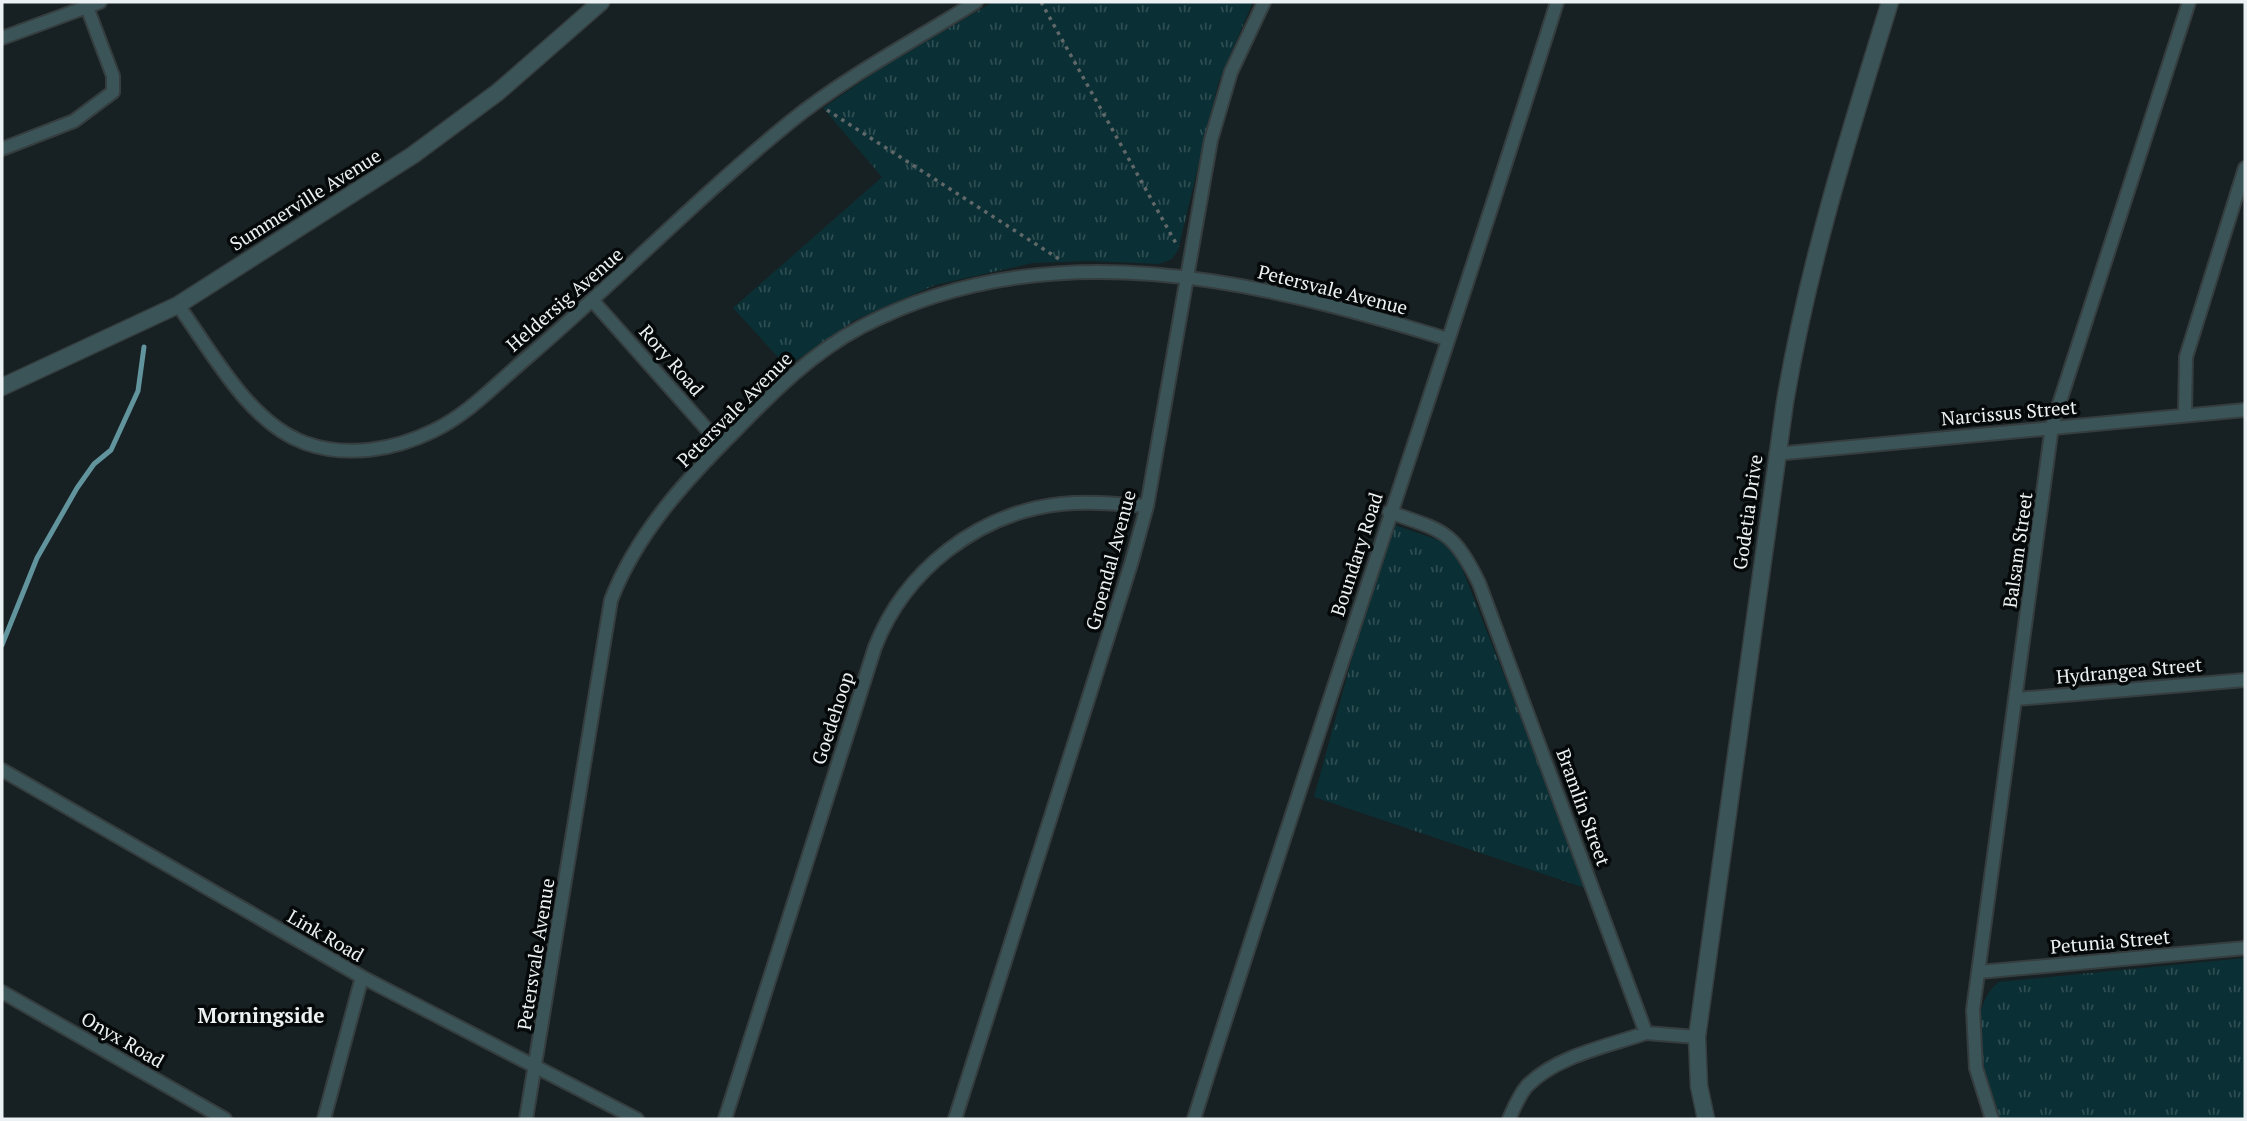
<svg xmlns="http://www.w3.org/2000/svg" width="2247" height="1121" viewBox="0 0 2247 1121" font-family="'PT Serif',serif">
<defs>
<pattern id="park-tufts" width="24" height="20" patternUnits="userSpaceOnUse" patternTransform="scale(1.75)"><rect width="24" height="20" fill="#0a2f34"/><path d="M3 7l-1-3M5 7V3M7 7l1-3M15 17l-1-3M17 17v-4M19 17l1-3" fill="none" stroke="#2e4e52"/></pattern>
</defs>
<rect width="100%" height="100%" fill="#172022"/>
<!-- park -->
<path fill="url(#park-tufts)" d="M 993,2 L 1253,2 L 1218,84 L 1178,250 L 1172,259 L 1159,264 L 1090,261 L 1033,263 L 935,285 L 855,320 L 787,367 L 733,308 L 882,177 L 823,108 L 881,68 Z
M 1389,523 L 1453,545 L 1588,889 L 1314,797 Z
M 2245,958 L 2245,1119 L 2000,1119 C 1987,1084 1961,1010 1999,982 Z"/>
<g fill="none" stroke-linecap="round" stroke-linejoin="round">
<!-- stream -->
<path stroke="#61949c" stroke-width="5" d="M 2,645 L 37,558 L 77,488 L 94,464 L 111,450 L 138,391 L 144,347"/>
<defs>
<path id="minor" d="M 2,38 L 100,2
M 2,149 L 74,121 L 113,92 L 113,76 L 87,7
M 593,301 L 721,445
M 178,305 C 212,352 249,423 305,443 C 347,458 394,450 433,431 C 469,414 499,381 529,356 C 618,280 699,196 790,122 C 847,76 914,41 976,2
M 2185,415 L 2186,357 L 2245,168
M 1776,454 L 2245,410
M 1389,512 C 1443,531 1453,530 1479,583 L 1646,1033 L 1697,1037
M 2016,699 L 2245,680
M 2,770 L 362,977 L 637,1119
M 1979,972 L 2245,948
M 2,992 L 225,1119
M 324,1119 L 362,977
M 526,1119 L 611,600 C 637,533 685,481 735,431 C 774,391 812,353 861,327 C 1047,229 1257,280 1447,339
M 725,1119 L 875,647 C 905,570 978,513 1061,504 C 1089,501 1119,504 1147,506
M 955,1119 L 1131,564 L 1147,506 L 1211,140 L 1231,72 L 1264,2
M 1194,1119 C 1311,746 1440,376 1557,2
M 1509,1119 C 1514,1108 1519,1095 1527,1086 C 1556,1056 1608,1046 1646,1033
M 1992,1119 L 1976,1068 L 1973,1010 L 2052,426 L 2189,2"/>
<path id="tertiary" d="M 2,387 L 178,305 L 413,155 L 498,92 L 601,2
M 1706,1119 L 1699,1086 L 1697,1037 L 1785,402 C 1808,265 1849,134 1890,2"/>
</defs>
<!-- minor casing -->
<use href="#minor" stroke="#353d3f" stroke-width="16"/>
<!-- tertiary casing -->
<use href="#tertiary" stroke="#353d3f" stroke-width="19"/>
<!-- path -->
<path stroke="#606869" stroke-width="3.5" stroke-dasharray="3.5 5" stroke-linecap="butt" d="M 1041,2 L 1178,247
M 827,110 L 1059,259"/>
<!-- minor -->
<use href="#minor" stroke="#3b5458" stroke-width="12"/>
<!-- tertiary -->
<use href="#tertiary" stroke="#3b5458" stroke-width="16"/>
</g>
<g text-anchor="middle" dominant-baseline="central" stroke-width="7" stroke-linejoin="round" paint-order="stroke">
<!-- street labels -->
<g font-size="19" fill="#ecf2f3" stroke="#06090a">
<text transform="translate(305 199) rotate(-32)">Summerville Avenue</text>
<text transform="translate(1333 289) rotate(14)">Petersvale Avenue</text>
<text transform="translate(564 299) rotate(-41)">Heldersig Avenue</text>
<text transform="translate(672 360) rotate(49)">Rory Road</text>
<text transform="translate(734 409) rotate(-45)">Petersvale Avenue</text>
<text transform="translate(2009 412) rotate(-5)">Narcissus Street</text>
<text transform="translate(1747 512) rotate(-82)">Godetia Drive</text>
<text transform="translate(2017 550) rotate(-82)">Balsam Street</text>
<text transform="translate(1356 554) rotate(-72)">Boundary Road</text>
<text transform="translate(1110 560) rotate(-75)">Groendal Avenue</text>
<text transform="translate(2129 670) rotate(-5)">Hydrangea Street</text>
<text transform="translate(832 718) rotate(-72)">Goedehoop</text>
<text transform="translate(1584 807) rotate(70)">Bramlin Street</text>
<text transform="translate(326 935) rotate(30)">Link Road</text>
<text transform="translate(2110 941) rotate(-5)">Petunia Street</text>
<text transform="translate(535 954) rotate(-81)">Petersvale Avenue</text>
<text transform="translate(123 1039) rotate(30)">Onyx Road</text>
</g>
<!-- neighbourhood labels -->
<g font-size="21" font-weight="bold" fill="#ecf2f3" stroke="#06090a">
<text x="261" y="1015">Morningside</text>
</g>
</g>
<!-- border -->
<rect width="2247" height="1121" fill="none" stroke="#ecf2f3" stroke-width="7"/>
</svg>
